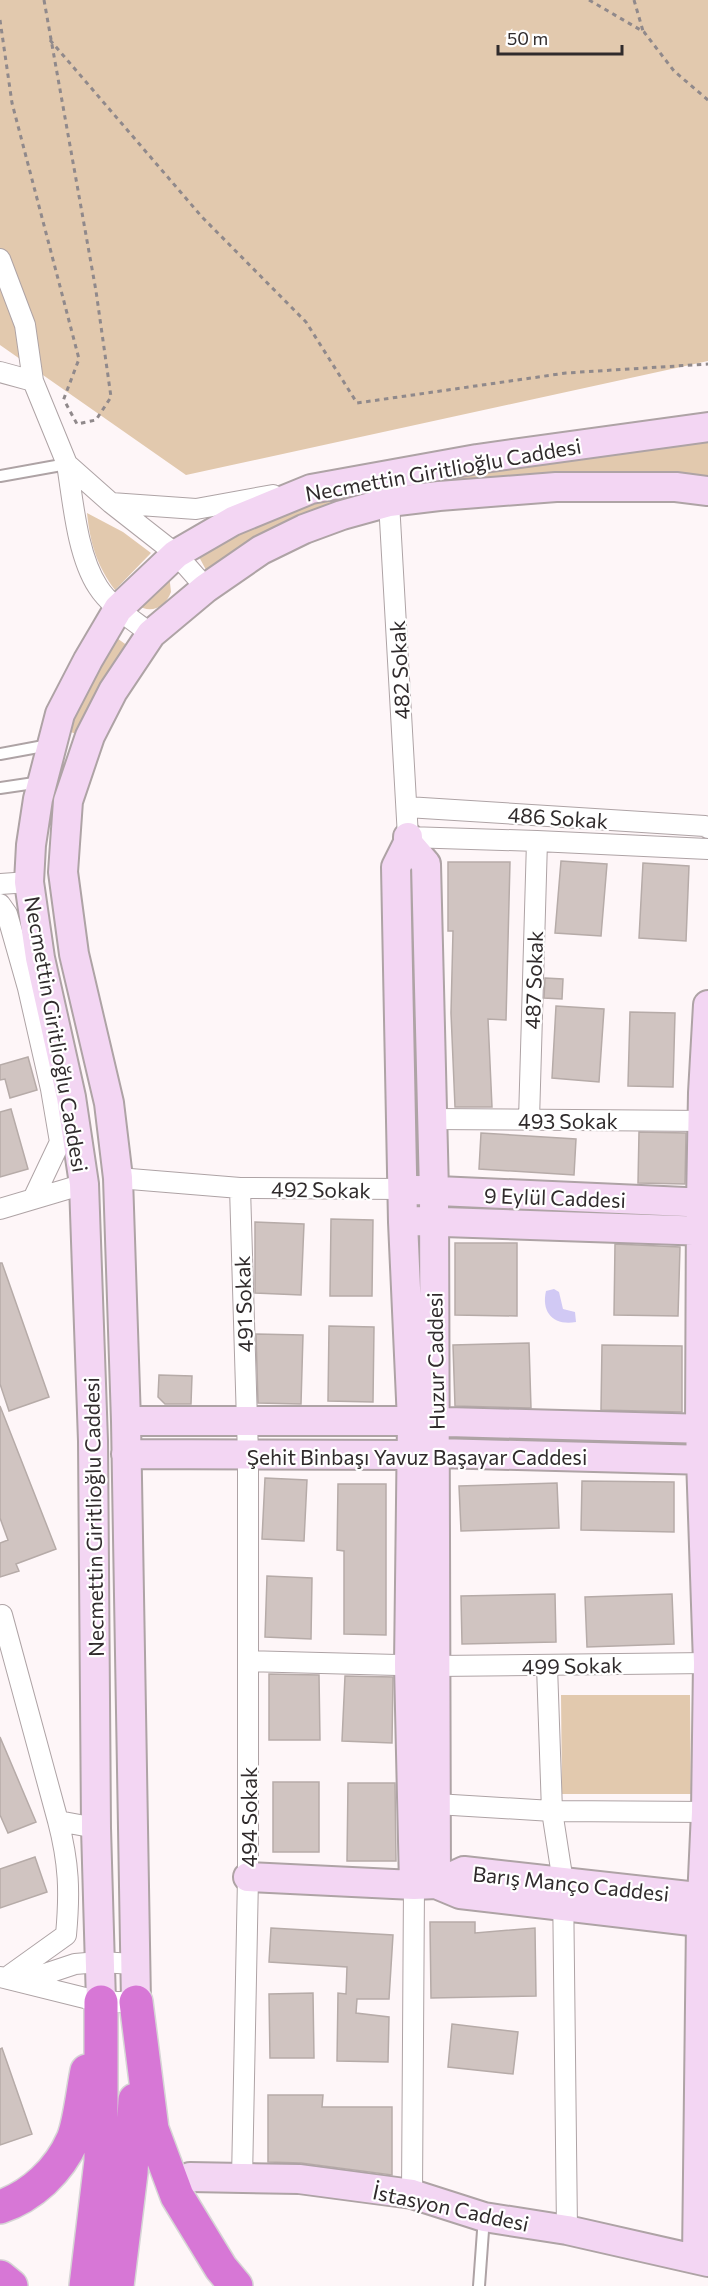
<svg xmlns="http://www.w3.org/2000/svg" width="708" height="2286" viewBox="0 0 708 2286" font-family="Commissioner,sans-serif">
<rect width="100%" height="100%" fill="#fef6f8"/>
<!-- green -->
<path fill="#e2c9ae" d="M 0,0 L 708,0 L 708,361 L 186,475 L 0,345 Z
M 708,439 L 708,480 L 673,474 L 603,472 L 537,474 L 466,480 L 401,491 L 253,540 L 206,570 L 197,553 L 242,529 L 315,500 L 395,483 L 569,461 Z
M 87,513 L 123,532 L 151,553 L 115,590 C 97,566 90,543 87,513 Z
M 169,574 L 171,592 C 165,608 150,615 136,604 Z
M 114,636 L 128,646 L 78,735 L 64,729 Z
M 561,1695 L 690,1695 L 691,1794 L 562,1794 Z"/>
<!-- water -->
<path fill="#d1c9f4" d="M 554,1289 L 559,1292 L 563,1309 L 575,1312 L 576,1322 C 554,1326 541,1313 546,1291 Z"/>
<!-- building -->
<path fill="#d0c4c1" stroke="#b6aba8" stroke-width="1.5" d="M 561,861 L 607,864 L 601,936 L 555,933 Z
M 448,862 L 510,862 L 506,1020 L 488,1019 L 492,1107 L 455,1107 L 451,1013 L 453,931 L 448,931 Z
M 643,863 L 689,866 L 686,941 L 639,938 Z
M 545,978 L 563,979 L 562,999 L 544,998 Z
M 556,1006 L 604,1009 L 599,1082 L 552,1078 Z
M 630,1012 L 675,1013 L 673,1087 L 628,1086 Z
M 28,1057 L 37,1090 L 10,1098 L 5,1079 L 0,1080 L 0,1065 Z
M 11,1109 L 28,1169 L 0,1177 L 0,1112 Z
M 639,1132 L 686,1133 L 685,1184 L 638,1183 Z
M 481,1133 L 576,1139 L 574,1175 L 479,1169 Z
M 331,1219 L 373,1220 L 372,1296 L 330,1296 Z
M 255,1222 L 304,1224 L 301,1295 L 255,1293 Z
M 455,1243 L 517,1243 L 517,1316 L 455,1315 Z
M 615,1244 L 680,1247 L 678,1316 L 614,1315 Z
M 0,1263 L 2,1263 L 49,1397 L 9,1411 L 0,1384 Z
M 329,1326 L 374,1327 L 373,1402 L 328,1401 Z
M 256,1334 L 303,1335 L 301,1404 L 258,1403 Z
M 529,1343 L 531,1408 L 455,1406 L 453,1345 Z
M 602,1345 L 682,1346 L 682,1412 L 601,1410 Z
M 159,1375 L 192,1376 L 191,1404 L 165,1404 L 158,1397 Z
M 0,1406 L 56,1549 L 16,1564 L 19,1571 L 0,1577 L 0,1543 L 8,1540 L 0,1518 Z
M 265,1478 L 307,1480 L 304,1541 L 262,1539 Z
M 582,1481 L 674,1482 L 674,1532 L 581,1530 Z
M 557,1483 L 559,1528 L 461,1531 L 459,1486 Z
M 338,1484 L 386,1484 L 386,1635 L 344,1634 L 344,1551 L 337,1550 Z
M 267,1576 L 312,1578 L 311,1639 L 265,1637 Z
M 555,1594 L 556,1642 L 462,1644 L 461,1596 Z
M 672,1594 L 674,1644 L 587,1647 L 585,1597 Z
M 269,1674 L 319,1675 L 320,1740 L 269,1740 Z
M 345,1676 L 393,1677 L 392,1743 L 342,1741 Z
M 0,1737 L 36,1822 L 8,1833 L 0,1815 Z
M 273,1782 L 319,1782 L 319,1852 L 273,1852 Z
M 348,1783 L 395,1783 L 396,1861 L 347,1861 Z
M 35,1857 L 47,1892 L 0,1908 L 0,1869 Z
M 430,1922 L 475,1922 L 475,1933 L 535,1928 L 536,1996 L 431,1998 Z
M 271,1928 L 393,1935 L 389,1999 L 357,1999 L 356,2013 L 389,2017 L 388,2062 L 337,2061 L 338,1993 L 346,1994 L 347,1967 L 269,1962 Z
M 313,1993 L 314,2058 L 270,2058 L 269,1994 Z
M 452,2024 L 518,2032 L 513,2074 L 448,2067 Z
M 2,2048 L 32,2134 L 0,2145 L 0,2049 Z
M 268,2095 L 323,2095 L 322,2107 L 392,2107 L 392,2175 L 301,2163 L 268,2162 Z"/>
<g fill="none" stroke-linecap="round" stroke-linejoin="round">
<defs>
<path id="lane" d="M 0,476 L 67,464
M 0,754 L 49,745
M 0,788 L 41,782
M 479,2286 L 484,2217"/>
<path id="street" d="M 0,259 L 25,325 L 33,381
M 0,372 L 33,381 L 67,464
M 389,502 L 408,837 L 537,841 L 708,849
M 111,503 L 176,554 L 206,588
M 151,634 C 133,620 110,606 98,587 C 77,555 73,501 67,464 L 111,503 L 196,509 L 273,495
M 407,807 L 705,826 L 708,828
M 0,884 L 29,882
M 0,904 L 7,914 L 28,988 L 51,1089 L 60,1142 L 33,1199
M 432,1119 L 708,1121
M 529,1120 L 537,841
M 118,1178 L 240,1188 L 402,1189
M 240,1188 L 248,1455 L 248,1877 L 242,2179
M 0,1209 L 84,1184
M 2,1615 L 58,1821 L 96,1828
M 249,1661 L 436,1666 L 708,1663
M 547,1666 L 552,1811 L 563,1882 L 567,2230
M 436,1804 L 552,1811 L 708,1812
M 0,1977 L 101,2002 L 136,2002
M 20,1977 L 45,1974 L 75,1964 L 99,1962 L 135,1964
M 6,1978 L 66,1935 C 70,1892 69,1863 58,1821
M 412,2194 L 414,1885"/>
<path id="secondary" d="M 408,837 L 408,843 L 396,867 L 403,1222 L 412,1421 L 409,1665 L 414,1885
M 408,843 L 426,864 L 434,1192 L 436,1884
M 416,1190 L 708,1203
M 414,1221 L 708,1231
M 126,1421 L 412,1421 L 708,1429
M 126,1454 L 412,1455 L 436,1453 L 708,1460
M 248,1877 L 414,1885 L 436,1884 L 464,1871 L 708,1898
M 436,1884 L 460,1894 L 708,1923
M 101,2002 L 96,1828 L 93,1441 L 84,1184 L 71,1097 L 40,958 L 29,882 L 31,845 L 38,799 L 60,714 L 88,660 L 118,609 L 176,554 L 233,521 L 311,489 L 477,459 L 708,427
M 136,2002 L 126,1421 L 118,1178 L 109,1103 L 74,954 L 63,872 L 68,801 L 90,736 L 113,691 L 151,634 L 206,588 L 261,550 L 304,529 L 342,515 L 389,502 L 439,496 L 556,487 L 676,487 L 708,491
M 190,2177 L 299,2179 L 412,2194 L 484,2217 L 567,2230 L 708,2262
M 697,2259 L 701,1922 L 706,1812 L 708,1663 L 700,1429 L 701,1203 L 703,1093 L 708,1005"/>
<path id="highway" d="M 136,2002 L 152,2129 L 177,2196 L 221,2268 L 236,2286
M 0,2207 C 32,2196 59,2171 73,2139 C 80,2122 83,2090 87,2071
M 0,2277 L 11,2286
M 86,2286 L 101,2161 L 101,2002
M 117,2286 L 131,2173 L 135,2100"/>
</defs>
<!-- lane casing -->
<use href="#lane" stroke="#aea3a5" stroke-width="14"/>
<!-- street casing -->
<use href="#street" stroke="#aea3a5" stroke-width="22"/>
<!-- secondary casing -->
<use href="#secondary" stroke="#aea3a5" stroke-width="32"/>
<!-- highway casing -->
<use href="#highway" stroke="#d6d5d5" stroke-width="36"/>
<!-- path -->
<path stroke="#90898b" stroke-width="3" stroke-dasharray="4.5 4.5" stroke-linecap="butt" d="M 44,0 L 96,291 L 111,397 L 96,420 L 77,424 L 64,400
M 589,0 L 644,32 L 674,71 L 708,100
M 634,0 L 643,31
M 0,20 L 12,103 L 79,359 L 63,401
M 50,40 L 202,217 L 306,322 L 357,403 L 566,373 L 708,364"/>
<!-- lane -->
<use href="#lane" stroke="#fff" stroke-width="10"/>
<!-- street -->
<use href="#street" stroke="#fff" stroke-width="20"/>
<!-- secondary -->
<use href="#secondary" stroke="#f3d6f3" stroke-width="28"/>
<!-- highway -->
<use href="#highway" stroke="#d777d6" stroke-width="33"/>
</g>
<g text-anchor="middle" dominant-baseline="central" stroke-width="4.5" stroke-linejoin="round" paint-order="stroke">
<!-- street labels -->
<g font-size="21" fill="#302b2c" stroke="#fff">
<text transform="translate(443 469) rotate(-10)">Necmettin Giritlioğlu Caddesi</text>
<text transform="translate(399 670) rotate(-93)">482 Sokak</text>
<text transform="translate(558 817) rotate(4)">486 Sokak</text>
<text transform="translate(533 980) rotate(-88)">487 Sokak</text>
<text transform="translate(57 1034) rotate(80)">Necmettin Giritlioğlu Caddesi</text>
<text x="568" y="1120">493 Sokak</text>
<text transform="translate(321 1189) rotate(1)">492 Sokak</text>
<text transform="translate(555 1197) rotate(2)">9 Eylül Caddesi</text>
<text transform="translate(243 1304) rotate(-92)">491 Sokak</text>
<text transform="translate(435 1361) rotate(-91)">Huzur Caddesi</text>
<text x="417" y="1456">Şehit Binbaşı Yavuz Başayar Caddesi</text>
<text transform="translate(93 1517) rotate(-91)">Necmettin Giritlioğlu Caddesi</text>
<text transform="translate(572 1665) rotate(-1)">499 Sokak</text>
<text transform="translate(248 1817) rotate(-90)">494 Sokak</text>
<text transform="translate(571 1883) rotate(6)">Barış Manço Caddesi</text>
<text transform="translate(451 2207) rotate(12)">İstasyon Caddesi</text>
</g>
</g>
<!-- scale -->
<path d="M498 45v9h124v-9" fill="none" stroke="#302b2c" stroke-width="3"/>
<text x="507" y="45" font-size="18" fill="#302b2c" stroke="#ffffff" stroke-width="4.5" paint-order="stroke">50 m</text>
</svg>
